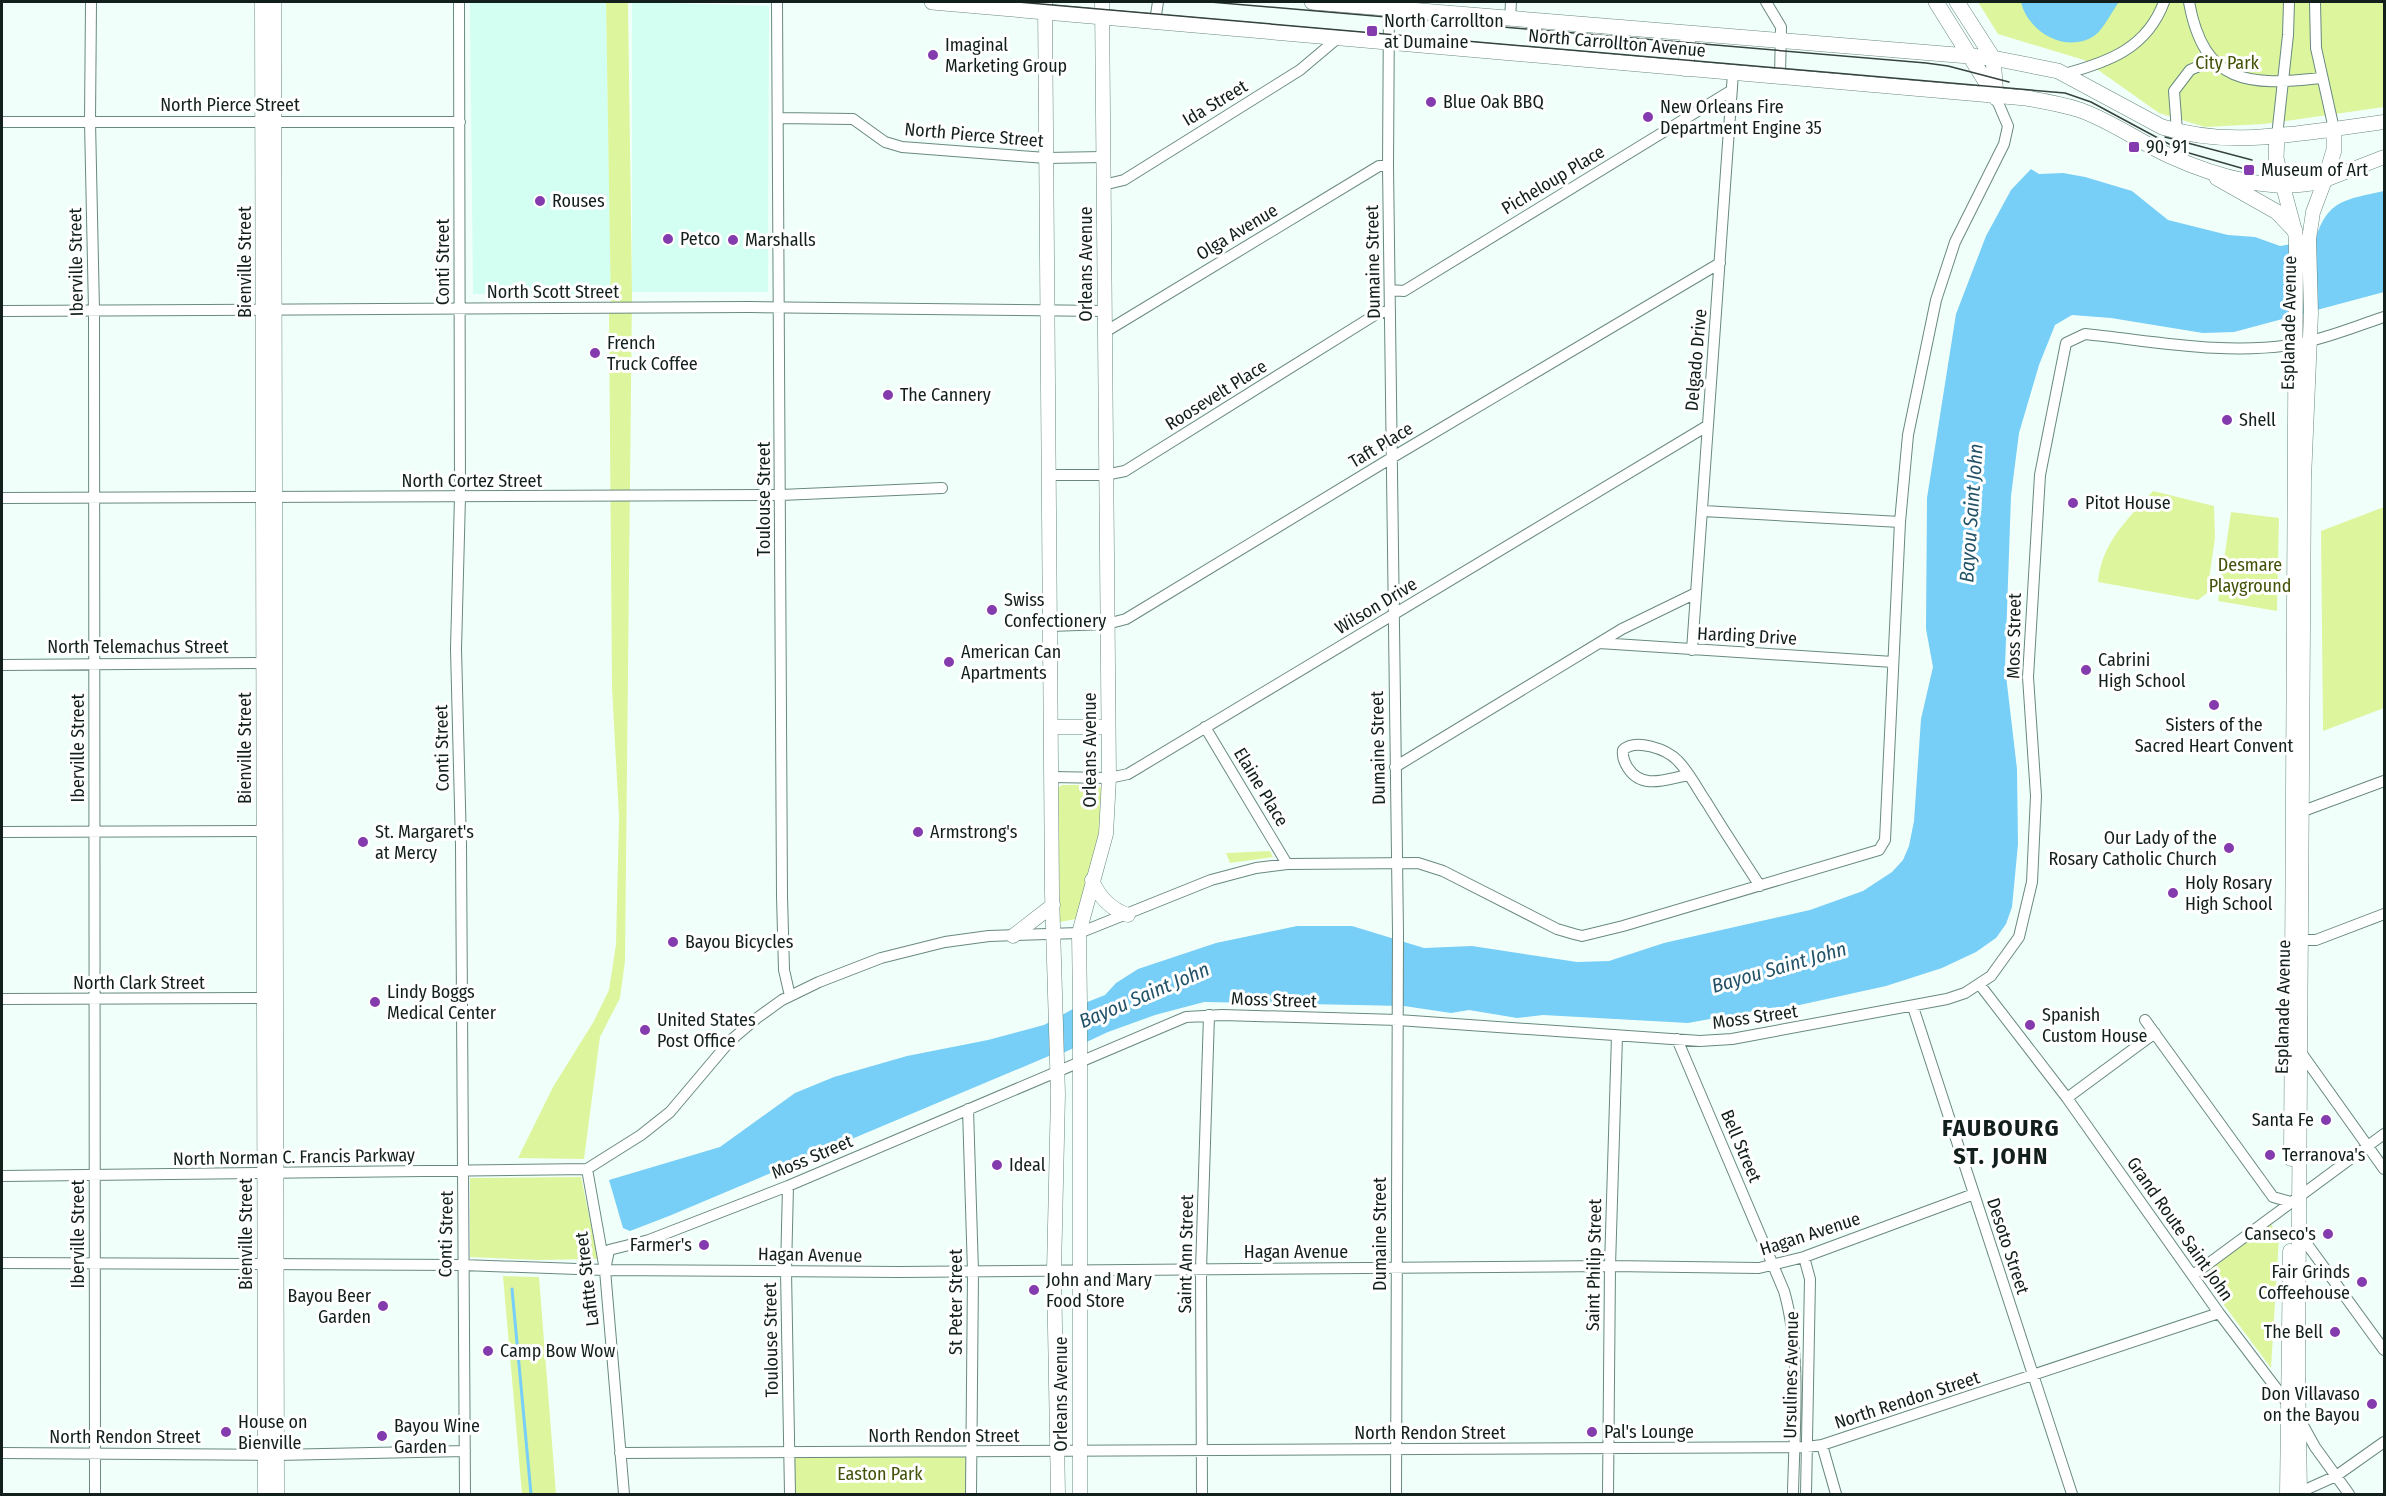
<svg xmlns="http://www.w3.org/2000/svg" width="2386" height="1496" viewBox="0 0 2386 1496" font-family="'Fira Sans Condensed',sans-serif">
<rect width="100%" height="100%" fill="#f1fffa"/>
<!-- built -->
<path fill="#d2fff2" d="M 470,2 L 606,2 L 611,295 L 473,294 Z
M 632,2 L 769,6 L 768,292 L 632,292 Z"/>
<!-- green -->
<path fill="#ddf69e" d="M 606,2 L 628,2 L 632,292 L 625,961 L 620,998 L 600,1037 L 584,1159 L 518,1158 L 553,1087 L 594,1021 L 609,990 L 616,944 L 619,817 L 612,688 L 609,314 L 611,313 Z
M 1978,2 L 2384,2 L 2384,107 L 2264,124 L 2205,127 L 2159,113 L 2084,60 L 1998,34 Z
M 2153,491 L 2214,506 L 2215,538 L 2207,593 L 2198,600 L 2098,582 C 2102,542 2127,520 2153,491 Z
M 2384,507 L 2384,708 L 2323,731 L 2321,531 Z
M 2231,512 L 2279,518 L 2277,611 L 2218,601 Z
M 1062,785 L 1098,785 L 1102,789 L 1100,837 L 1076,919 L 1060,922 L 1058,788 Z
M 1270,851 L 1273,857 L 1230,863 L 1226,853 Z
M 581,1177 L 598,1259 L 538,1260 L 470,1257 L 470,1178 Z
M 2271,1224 L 2279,1238 L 2271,1368 L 2201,1274 Z
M 503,1276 L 539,1277 L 556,1494 L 522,1494 Z
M 790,1453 L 971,1453 L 971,1494 L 790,1494 Z"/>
<!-- water -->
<path fill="#77cef6" d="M 2021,2 L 2119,2 C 2112,11 2104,29 2094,36 C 2066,54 2028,32 2021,2 Z
M 2031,169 L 2039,174 L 2063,173 L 2085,177 L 2132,191 L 2168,220 L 2228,235 L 2255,237 L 2280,246 L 2315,240 C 2328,199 2345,200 2384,191 L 2384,292 L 2234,332 L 2203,333 L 2111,318 L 2072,315 L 2055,325 L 2039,365 L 2019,433 L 2011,496 L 2005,667 L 2017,769 L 2018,844 L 2012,907 L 2006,924 L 1996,938 L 1976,952 L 1942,968 L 1886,986 L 1795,1006 L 1770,1008 L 1688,1023 L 1543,1015 L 1517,1018 L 1469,1010 L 1451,1013 L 1404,1006 L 1204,1002 L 1155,1015 L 1108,1032 L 1063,1053 L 1049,1056 L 669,1216 L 630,1231 L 623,1228 L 609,1180 L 720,1147 L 795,1093 L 834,1077 L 907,1056 L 988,1040 L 1044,1025 L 1080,1005 L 1105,995 L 1116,983 L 1138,969 L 1216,943 L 1297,926 L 1352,926 L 1424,948 L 1472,946 L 1577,962 L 1609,961 L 1664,943 L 1810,910 L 1863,891 L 1892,872 L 1903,860 L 1909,846 L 1914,821 L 1921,719 L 1933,667 L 1926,629 L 1927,498 L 1956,314 L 1986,236 L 2011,190 Z"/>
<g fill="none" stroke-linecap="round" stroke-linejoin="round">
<!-- stream -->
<path stroke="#77cef6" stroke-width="3" d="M 512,1289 L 531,1494"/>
<defs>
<path id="minor" d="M 91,2 L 90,121 L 94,311 L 95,1494
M 459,2 L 460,497 L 456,649 L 461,845 L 465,1494
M 777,2 L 782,896 L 784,970 L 790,996
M 1766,2 L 1781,27 L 1780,77
M 2189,2 C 2204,85 2249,86 2321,78
M 2315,2 L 2316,48 L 2334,129
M 1389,4 L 1388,166 L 1398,933 L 1396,1494
M 1510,19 L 1511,2
M 1155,21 L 1158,2
M 2064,74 C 2109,62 2147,48 2164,2
M 778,118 L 853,119 L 885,142 L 902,147 L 1046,158 L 1103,157
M 2,122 L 460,122
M 2177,131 L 2174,91 L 2190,70 L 2213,60
M 2277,136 L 2288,35 L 2289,2
M 1103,185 L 1124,180 L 1300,70 L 1338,38
M 1390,290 L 1404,291 L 1732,90
M 2,311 L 750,307 L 1105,311
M 1105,332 L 1379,166 L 1388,166
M 1049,475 L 1105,475 L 1125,471 L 1378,313 L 1390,311
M 2,498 L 781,495 L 942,488
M 1703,511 L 1900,522
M 1050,626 L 1107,624 L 1126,619 L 1393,457 L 1720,263
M 1599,643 L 1893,662
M 1692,650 L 1733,73
M 2,665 L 271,663
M 1205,727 L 1287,864
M 1395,767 L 1622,629 L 1696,593
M 1688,775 C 1666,779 1642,790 1628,768 C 1624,762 1622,757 1623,750 C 1635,738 1667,749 1678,761 C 1689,772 1698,790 1707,803 C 1724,831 1742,858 1760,886
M 1051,777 L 1109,778 L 1128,774 L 1707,426
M 2295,814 L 2384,781
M 2,832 L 271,831
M 2296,940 L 2316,940 L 2384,914
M 1980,985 L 2067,1098 L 2219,1313 L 2289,1405
M 2,999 L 271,998
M 1913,1007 L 2072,1494
M 2145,1020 L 2273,1197 L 2291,1202
M 1677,1039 L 1784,1291 C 1802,1353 1794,1430 1793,1494
M 2297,1053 L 2302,1054 L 2384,1169
M 2067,1098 L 2155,1033
M 968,1109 L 973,1272 L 971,1494
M 587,1169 L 605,1270 L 624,1494
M 2,1176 L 587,1169 L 641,1135 L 670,1112 L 730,1041 L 757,1018 L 782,1000 L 819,982 L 881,958 L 945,942 L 989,936 L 1079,933 L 1211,880 L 1256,868 L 1287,864 L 1418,863 L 1443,871 L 1557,929 L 1574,934 L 1582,936 L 1623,926 L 1879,850 L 1885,840 L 1900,522 L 1908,435 L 1936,300 L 1955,242 L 2004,144 L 2008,126 L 1996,98
M 788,1186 L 786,1271 L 790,1494
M 2299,1233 L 2384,1350
M 1804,1257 L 1810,1279 L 1806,1494
M 2,1263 L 462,1265 L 605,1270 L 900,1272 L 1610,1266 L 1759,1268 L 1804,1257 L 1974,1194
M 605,1270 L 609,1250 L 649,1240 L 788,1186 L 1186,1017 L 1222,1015 L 1398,1020 L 1700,1041 L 1732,1039 L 1947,999 L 1965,993 L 1991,976 L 2019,937 L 2032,882 L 2036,796 L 2028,677 L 2040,475 L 2066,343 L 2085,334 C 2154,341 2227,356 2296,344 C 2326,339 2356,326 2384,317
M 2193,1275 L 2384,1134
M 2300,1420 L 2315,1447 L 2349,1494
M 1822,1445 L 1836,1494
M 2,1453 L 277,1455 L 465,1451
M 620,1453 L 1807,1447 L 1822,1445 L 2219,1313
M 1202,1494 L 1201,1270 L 1209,1015
M 1608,1494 L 1610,1266 L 1617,1036
M 2296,1494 L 2336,1476 L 2384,1442"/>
<path id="tertiary" d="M 262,2 L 265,1494
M 274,2 L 277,1494
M 1045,2 L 1052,893 L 1058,1094 L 1054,1271 L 1058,1494
M 2334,129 L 2384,122
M 2283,186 L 2295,231 L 2296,243 L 2291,1159
M 1051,727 L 1108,727
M 1092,880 C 1099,897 1110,909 1128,915
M 1013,936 L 1053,905
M 1080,1494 L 1080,1005 L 1079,933 L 1106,834 L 1109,778 L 1102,2
M 2287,1494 L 2290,1251
M 2300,1494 L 2298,1367 L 2304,479 L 2311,313 L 2309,239 L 2313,212 L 2325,180 L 2384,157"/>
<path id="secondary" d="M 932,2 L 2026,98 C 2044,101 2062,104 2080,110 C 2111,121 2140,142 2170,156 C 2216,177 2275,194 2325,180 L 2334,150 L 2334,129 C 2273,137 2222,145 2162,127 L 2058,71 L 1993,58 L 1312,2
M 1936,2 L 1996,98
M 1957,2 L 1993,58 L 1996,96
M 1686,69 L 1688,34
M 2277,136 L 2276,158 L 2283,186
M 2217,178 L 2277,212 L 2295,231"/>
</defs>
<!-- minor casing -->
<use href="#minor" stroke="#698980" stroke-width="12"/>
<!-- tertiary casing -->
<use href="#tertiary" stroke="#698980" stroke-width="15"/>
<!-- secondary casing -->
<use href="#secondary" stroke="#698980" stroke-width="16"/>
<!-- minor -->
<use href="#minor" stroke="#fff" stroke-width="10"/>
<!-- tertiary -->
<use href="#tertiary" stroke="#fff" stroke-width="14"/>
<!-- secondary -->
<use href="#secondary" stroke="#fff" stroke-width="15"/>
<!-- tram -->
<path stroke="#35423e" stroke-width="1.5" d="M 1018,2 L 2065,93 L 2091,102 L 2182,151 L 2255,172
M 1210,2 L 1926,63 L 1948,66 L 2009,82
M 2165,137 L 2252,160"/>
</g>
<!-- markers -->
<g fill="#833bad" stroke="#fff" stroke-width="2">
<rect x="1366" y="25" width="12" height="12" rx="3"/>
<circle cx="933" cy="55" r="6"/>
<circle cx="1431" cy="102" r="6"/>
<circle cx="1648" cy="117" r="6"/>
<rect x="2128" y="141" width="12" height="12" rx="3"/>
<rect x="2243" y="164" width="12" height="12" rx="3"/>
<circle cx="540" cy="201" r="6"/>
<circle cx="668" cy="239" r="6"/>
<circle cx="733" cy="240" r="6"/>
<circle cx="595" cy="353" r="6"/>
<circle cx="888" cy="395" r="6"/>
<circle cx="2227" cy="420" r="6"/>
<circle cx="2073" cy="503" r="6"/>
<circle cx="992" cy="610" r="6"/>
<circle cx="949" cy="662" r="6"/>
<circle cx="2086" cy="670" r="6"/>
<circle cx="2214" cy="705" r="6"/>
<circle cx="918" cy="832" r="6"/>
<circle cx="363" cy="842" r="6"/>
<circle cx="2229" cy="848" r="6"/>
<circle cx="2173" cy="893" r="6"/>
<circle cx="673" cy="942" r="6"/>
<circle cx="375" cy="1002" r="6"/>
<circle cx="2030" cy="1025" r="6"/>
<circle cx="645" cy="1030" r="6"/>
<circle cx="2326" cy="1120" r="6"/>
<circle cx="2270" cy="1155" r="6"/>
<circle cx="997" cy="1165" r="6"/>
<circle cx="2328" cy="1234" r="6"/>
<circle cx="704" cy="1245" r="6"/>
<circle cx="2362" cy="1282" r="6"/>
<circle cx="1034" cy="1290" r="6"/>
<circle cx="383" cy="1306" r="6"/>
<circle cx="2335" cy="1332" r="6"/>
<circle cx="488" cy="1351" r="6"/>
<circle cx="2372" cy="1404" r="6"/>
<circle cx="226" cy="1432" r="6"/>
<circle cx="1592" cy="1432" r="6"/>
<circle cx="382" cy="1436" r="6"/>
</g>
<g text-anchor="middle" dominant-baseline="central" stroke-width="6" stroke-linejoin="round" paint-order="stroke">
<!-- poi labels -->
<g font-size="18" fill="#121f1c" stroke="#fff" text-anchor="start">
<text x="1384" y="21">North Carrollton<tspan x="1384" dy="21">at Dumaine</tspan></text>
<text x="945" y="45">Imaginal<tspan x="945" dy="21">Marketing Group</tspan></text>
<text x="1443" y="102">Blue Oak BBQ</text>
<text x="1660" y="107">New Orleans Fire<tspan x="1660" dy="21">Department Engine 35</tspan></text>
<text x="2146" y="147">90, 91</text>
<text x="2261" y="170">Museum of Art</text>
<text x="552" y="201">Rouses</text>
<text x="680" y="239">Petco</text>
<text x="745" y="240">Marshalls</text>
<text x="607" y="343">French<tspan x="607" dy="21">Truck Coffee</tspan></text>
<text x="900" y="395">The Cannery</text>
<text x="2239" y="420">Shell</text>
<text x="2085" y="503">Pitot House</text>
<text x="1004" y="600">Swiss<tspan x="1004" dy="21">Confectionery</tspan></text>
<text x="961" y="652">American Can<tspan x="961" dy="21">Apartments</tspan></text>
<text x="2098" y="660">Cabrini<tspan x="2098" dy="21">High School</tspan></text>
<text x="2214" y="725" text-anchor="middle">Sisters of the<tspan x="2214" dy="21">Sacred Heart Convent</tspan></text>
<text x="375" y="832">St. Margaret's<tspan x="375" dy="21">at Mercy</tspan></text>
<text x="930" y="832">Armstrong's</text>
<text x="2217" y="838" text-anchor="end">Our Lady of the<tspan x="2217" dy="21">Rosary Catholic Church</tspan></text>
<text x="2185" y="883">Holy Rosary<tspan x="2185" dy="21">High School</tspan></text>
<text x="685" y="942">Bayou Bicycles</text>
<text x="387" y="992">Lindy Boggs<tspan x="387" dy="21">Medical Center</tspan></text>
<text x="2042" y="1015">Spanish<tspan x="2042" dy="21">Custom House</tspan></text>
<text x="657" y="1020">United States<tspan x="657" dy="21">Post Office</tspan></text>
<text x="2314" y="1120" text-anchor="end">Santa Fe</text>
<text x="2282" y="1155">Terranova's</text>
<text x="1009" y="1165">Ideal</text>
<text x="2316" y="1234" text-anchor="end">Canseco's</text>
<text x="692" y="1245" text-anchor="end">Farmer's</text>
<text x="2350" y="1272" text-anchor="end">Fair Grinds<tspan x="2350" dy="21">Coffeehouse</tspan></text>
<text x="1046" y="1280">John and Mary<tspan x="1046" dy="21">Food Store</tspan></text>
<text x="371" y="1296" text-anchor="end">Bayou Beer<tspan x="371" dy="21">Garden</tspan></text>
<text x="2323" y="1332" text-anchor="end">The Bell</text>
<text x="500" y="1351">Camp Bow Wow</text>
<text x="2360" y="1394" text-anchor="end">Don Villavaso<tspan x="2360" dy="21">on the Bayou</tspan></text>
<text x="238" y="1422">House on<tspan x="238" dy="21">Bienville</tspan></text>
<text x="394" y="1426">Bayou Wine<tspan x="394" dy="21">Garden</tspan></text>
<text x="1604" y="1432">Pal's Lounge</text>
</g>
<!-- street labels -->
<g font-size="18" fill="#121f1c" stroke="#fff">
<text transform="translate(1617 43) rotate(5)">North Carrollton Avenue</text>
<text transform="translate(1215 103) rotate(-31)">Ida Street</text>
<text x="230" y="105">North Pierce Street</text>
<text transform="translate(974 135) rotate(5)">North Pierce Street</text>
<text transform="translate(1553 180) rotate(-31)">Picheloup Place</text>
<text transform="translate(1237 232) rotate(-31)">Olga Avenue</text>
<text transform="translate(76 262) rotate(-91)">Iberville Street</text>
<text transform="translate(245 262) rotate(-90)">Bienville Street</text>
<text transform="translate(443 262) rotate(-90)">Conti Street</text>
<text transform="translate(1373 262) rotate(-91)">Dumaine Street</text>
<text transform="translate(1086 264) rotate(-90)">Orleans Avenue</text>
<text x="553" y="292">North Scott Street</text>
<text transform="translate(2289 323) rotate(-89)">Esplanade Avenue</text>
<text transform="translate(1696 360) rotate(-85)">Delgado Drive</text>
<text transform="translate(1216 395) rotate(-32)">Roosevelt Place</text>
<text transform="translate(1381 445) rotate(-31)">Taft Place</text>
<text x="472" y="481">North Cortez Street</text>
<text transform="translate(764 499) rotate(-90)">Toulouse Street</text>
<text transform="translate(1376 606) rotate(-31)">Wilson Drive</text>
<text transform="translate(1747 636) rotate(3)">Harding Drive</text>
<text transform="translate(2014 636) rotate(-89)">Moss Street</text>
<text x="138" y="647">North Telemachus Street</text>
<text transform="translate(78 748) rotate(-90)">Iberville Street</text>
<text transform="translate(245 748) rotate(-90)">Bienville Street</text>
<text transform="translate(442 748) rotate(-91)">Conti Street</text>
<text transform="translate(1378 748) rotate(-91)">Dumaine Street</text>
<text transform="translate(1090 750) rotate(-90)">Orleans Avenue</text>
<text transform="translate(1261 787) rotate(59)">Elaine Place</text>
<text x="139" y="983">North Clark Street</text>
<text transform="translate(1274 1000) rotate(2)">Moss Street</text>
<text transform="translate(2283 1007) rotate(-89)">Esplanade Avenue</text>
<text transform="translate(1755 1017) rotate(-8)">Moss Street</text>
<text transform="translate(1741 1146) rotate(67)">Bell Street</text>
<text transform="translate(294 1157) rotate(-1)">North Norman C. Francis Parkway</text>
<text transform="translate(812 1157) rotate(-23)">Moss Street</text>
<text transform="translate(2180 1229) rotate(55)">Grand Route Saint John</text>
<text transform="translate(78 1234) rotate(-90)">Iberville Street</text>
<text transform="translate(246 1234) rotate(-90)">Bienville Street</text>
<text transform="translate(446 1234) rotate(-89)">Conti Street</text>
<text transform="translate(1380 1234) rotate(-90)">Dumaine Street</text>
<text transform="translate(1810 1234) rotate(-18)">Hagan Avenue</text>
<text transform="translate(2008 1246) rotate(72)">Desoto Street</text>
<text x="1296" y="1252">Hagan Avenue</text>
<text transform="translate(1186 1254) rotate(-89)">Saint Ann Street</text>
<text transform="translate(810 1255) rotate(1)">Hagan Avenue</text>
<text transform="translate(1594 1265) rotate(-89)">Saint Philip Street</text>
<text transform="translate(587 1279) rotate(-97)">Lafitte Street</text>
<text transform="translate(956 1302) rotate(-90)">St Peter Street</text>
<text transform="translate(771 1340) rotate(-91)">Toulouse Street</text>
<text transform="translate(1791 1375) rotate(-89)">Ursulines Avenue</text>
<text transform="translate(1061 1394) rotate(-90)">Orleans Avenue</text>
<text transform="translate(1907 1400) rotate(-18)">North Rendon Street</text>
<text x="1430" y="1433">North Rendon Street</text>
<text x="944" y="1436">North Rendon Street</text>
<text x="125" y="1437">North Rendon Street</text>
</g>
<!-- park labels -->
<g font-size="18" fill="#425208" stroke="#fff">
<text x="2227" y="63">City Park</text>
<text x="2250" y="565">Desmare<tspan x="2250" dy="21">Playground</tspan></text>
<text x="880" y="1474">Easton Park</text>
</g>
<!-- water labels -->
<g font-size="20" font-style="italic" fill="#225268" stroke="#fff">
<text transform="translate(1971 513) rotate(-86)">Bayou Saint John</text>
<text transform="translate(1779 967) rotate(-16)">Bayou Saint John</text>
<text transform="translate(1144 995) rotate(-23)">Bayou Saint John</text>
</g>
<!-- district labels -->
<g font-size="24" font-weight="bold" letter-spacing="1.5" fill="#121f1c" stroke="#fff">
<text x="2001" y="1128">FAUBOURG<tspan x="2001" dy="28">ST. JOHN</tspan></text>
</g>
</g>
<!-- border -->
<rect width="2386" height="1496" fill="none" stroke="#121f1c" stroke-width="6"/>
</svg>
